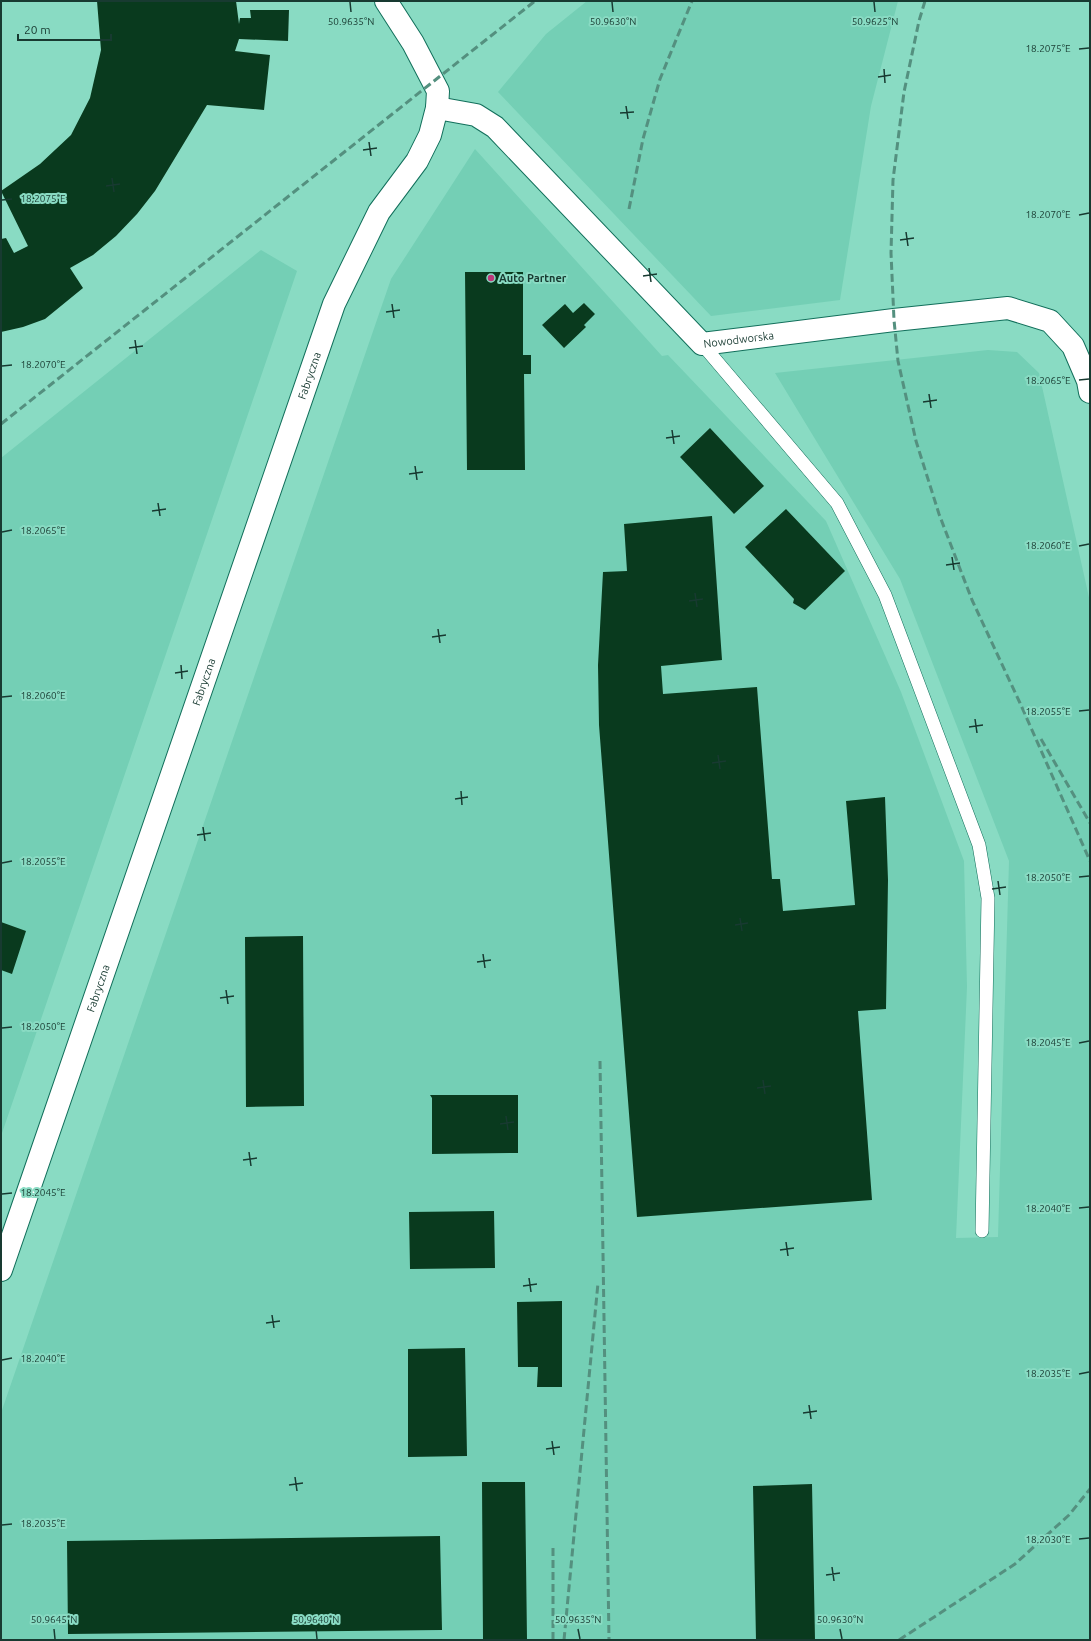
<svg xmlns="http://www.w3.org/2000/svg" width="1091" height="1641" viewBox="0 0 1091 1641" font-family="Ubuntu,sans-serif">
<rect width="100%" height="100%" fill="#89dbc3"/>
<!-- built -->
<path fill="#74cfb5" d="M 587,1 L 898,1 L 871,106 L 840,300 L 711,316 L 498,92 L 546,34 Z
M 475,149 L 662,356 L 668,355 L 826,521 L 901,692 L 964,861 L 967,987 L 956,1238 L 998,1237 L 1009,861 L 900,579 L 775,373 L 988,350 L 1017,352 L 1039,373 L 1090,602 L 1090,1640 L 1,1640 L 1,1413 L 391,279 Z
M 261,250 L 297,271 L 1,1136 L 1,458 Z"/>
<!-- building -->
<path fill="#093a1e" d="M 97,1 L 236,1 L 239,24 L 240,18 L 251,18 L 250,10 L 289,10 L 288,41 L 239,39 L 235,51 L 270,55 L 264,110 L 207,105 L 155,191 L 137,214 L 116,236 L 93,255 L 70,268 L 83,288 L 45,319 L 23,327 L 1,332 L 1,239 L 6,238 L 14,253 L 28,246 L 1,191 L 40,164 L 71,135 L 90,98 L 101,50 Z
M 465,272 L 523,272 L 523,355 L 531,355 L 531,374 L 524,374 L 525,470 L 467,470 Z
M 584,303 L 595,314 L 584,325 L 586,327 L 564,348 L 542,325 L 565,304 L 573,313 Z
M 710,428 L 764,486 L 734,514 L 680,457 Z
M 786,509 L 845,571 L 805,610 L 793,603 L 794,599 L 745,547 Z
M 712,516 L 722,660 L 661,666 L 663,694 L 757,687 L 772,879 L 780,879 L 783,911 L 855,905 L 846,801 L 885,797 L 888,880 L 886,1009 L 858,1011 L 872,1200 L 637,1217 L 599,725 L 598,665 L 603,572 L 627,571 L 624,524 Z
M 1,922 L 26,931 L 12,974 L 1,970 Z
M 303,936 L 304,1106 L 246,1107 L 245,937 Z
M 430,1095 L 518,1095 L 518,1153 L 432,1154 L 432,1098 Z
M 494,1211 L 495,1268 L 410,1269 L 409,1212 Z
M 562,1301 L 562,1387 L 537,1387 L 538,1367 L 518,1367 L 517,1302 Z
M 465,1348 L 467,1456 L 408,1457 L 408,1349 Z
M 482,1482 L 525,1482 L 527,1640 L 483,1640 Z
M 812,1484 L 815,1640 L 756,1640 L 753,1486 Z
M 440,1536 L 442,1630 L 68,1634 L 67,1541 Z"/>
<g fill="none" stroke-linecap="round" stroke-linejoin="round">
<defs>
<path id="service" d="M 702,344 L 837,503 L 885,595 L 979,845 L 988,898 L 982,1231"/>
<g id="minor">
<path id="s1" d="M 437,108 L 476,115 L 495,127 L 702,344 L 894,320 L 1008,308 L 1050,321 L 1073,346 L 1088,381 L 1090,392"/>
</g>
<g id="tertiary">
<path id="s2" d="M 1,1270 L 334,304 L 379,212 L 417,161 L 430,135 L 437,108 L 438,91 L 413,43 L 386,1"/>
</g>
</defs>
<!-- service casing -->
<use href="#service" stroke="#126f5b" stroke-width="14"/>
<!-- minor casing -->
<use href="#minor" stroke="#126f5b" stroke-width="24"/>
<!-- tertiary casing -->
<use href="#tertiary" stroke="#126f5b" stroke-width="24"/>
<!-- service -->
<use href="#service" stroke="#fff" stroke-width="13"/>
<!-- minor -->
<use href="#minor" stroke="#fff" stroke-width="22"/>
<!-- tertiary -->
<use href="#tertiary" stroke="#fff" stroke-width="22"/>
<!-- rail -->
<path stroke="#54907f" stroke-width="3" stroke-dasharray="8 4" stroke-linecap="butt" d="M 925,1 L 919,21 L 904,92 L 893,180 L 891,253 L 894,320 L 898,361 L 916,441 L 939,514 L 972,600 L 1020,703 L 1090,861
M 629,209 L 643,139 L 660,79 L 692,1
M 1,424 L 535,1
M 1041,739 L 1090,823
M 600,1061 L 609,1640
M 553,1640 L 553,1548
M 564,1640 L 598,1283
M 899,1640 L 1015,1564 L 1069,1515 L 1090,1489"/>
</g>
<!-- ticks -->
<path fill="none" stroke="#183a31" stroke-width="1.5" d="M 350,2 L 351,12M 612,2 L 613,12M 874,2 L 875,12M 1079,49 L 1089,48M 884,69 L 885,83M 878,77 L 891,75M 626,106 L 628,119M 620,113 L 634,112M 369,142 L 371,156M 363,150 L 377,148M 112,178 L 114,192M 106,186 L 120,184M 2,200 L 12,199M 1079,215 L 1089,213M 906,232 L 908,246M 900,240 L 914,238M 649,268 L 651,282M 643,276 L 657,274M 392,304 L 394,318M 386,312 L 400,310M 135,340 L 137,354M 129,348 L 143,346M 2,366 L 12,365M 1079,380 L 1089,379M 929,394 L 931,408M 923,402 L 937,400M 672,430 L 674,444M 666,438 L 680,436M 415,466 L 417,480M 409,474 L 423,472M 158,503 L 160,516M 152,511 L 166,509M 2,532 L 12,530M 1079,546 L 1089,544M 952,557 L 954,570M 946,565 L 960,563M 695,593 L 697,607M 689,601 L 703,599M 438,629 L 440,643M 432,637 L 446,635M 181,665 L 182,679M 175,673 L 188,671M 2,697 L 12,696M 1079,711 L 1089,710M 975,719 L 977,733M 969,727 L 983,725M 718,755 L 720,769M 712,763 L 726,761M 461,791 L 462,805M 455,799 L 468,797M 203,827 L 205,841M 197,835 L 211,833M 2,863 L 12,861M 1079,877 L 1089,876M 998,881 L 1000,895M 992,889 L 1006,887M 740,918 L 742,931M 735,925 L 748,923M 483,954 L 485,968M 477,962 L 491,960M 226,990 L 228,1004M 220,998 L 234,996M 2,1028 L 12,1027M 1079,1043 L 1089,1041M 763,1080 L 765,1094M 757,1088 L 771,1086M 506,1116 L 508,1130M 500,1124 L 514,1122M 249,1152 L 251,1166M 243,1160 L 257,1158M 2,1194 L 12,1193M 1079,1208 L 1089,1207M 786,1242 L 788,1256M 780,1250 L 794,1248M 529,1278 L 531,1292M 523,1286 L 537,1284M 272,1315 L 274,1328M 266,1323 L 280,1321M 2,1360 L 12,1358M 1079,1374 L 1089,1372M 809,1405 L 811,1419M 803,1413 L 817,1411M 552,1441 L 554,1455M 546,1449 L 560,1447M 295,1477 L 297,1491M 289,1485 L 303,1483M 2,1525 L 12,1524M 1079,1539 L 1089,1538M 832,1567 L 834,1581M 826,1575 L 840,1573M 54,1629 L 55,1639M 316,1629 L 317,1639M 578,1629 L 580,1639M 840,1629 L 842,1639"/>
<!-- markers -->
<circle fill="#bd387b" stroke="#89dbc3" stroke-width="1.5" cx="491" cy="278" r="4"/>
<g text-anchor="middle" dominant-baseline="central" stroke-width="4" stroke-linejoin="round" paint-order="stroke">
<!-- poi labels -->
<g font-size="11" font-weight="bold" fill="#183a31" stroke="#89dbc3" text-anchor="start">
<text x="499" y="278">Auto Partner</text>
</g>
<!-- street labels -->
<g font-size="11" fill="#183a31" stroke="#89dbc3">
<text stroke="none"><textPath href="#s1" startOffset="399">Nowodworska</textPath></text>
<text stroke="none"><textPath href="#s2" startOffset="946">Fabryczna</textPath></text>
<text stroke="none"><textPath href="#s2" startOffset="622">Fabryczna</textPath></text>
<text stroke="none"><textPath href="#s2" startOffset="298">Fabryczna</textPath></text>
</g>
</g>
<g font-size="10" text-anchor="middle" fill="#183a31" stroke="#89dbc3" stroke-width="4" stroke-linejoin="round" paint-order="stroke">
<text x="351" y="25">50.9635°N</text>
<text x="613" y="25">50.9630°N</text>
<text x="875" y="25">50.9625°N</text>
<text x="1048" y="52">18.2075°E</text>
<text x="43" y="202">18.2075°E</text>
<text x="1048" y="218">18.2070°E</text>
<text x="43" y="368">18.2070°E</text>
<text x="1048" y="384">18.2065°E</text>
<text x="43" y="534">18.2065°E</text>
<text x="1048" y="549">18.2060°E</text>
<text x="43" y="699">18.2060°E</text>
<text x="1048" y="715">18.2055°E</text>
<text x="43" y="865">18.2055°E</text>
<text x="1048" y="881">18.2050°E</text>
<text x="43" y="1030">18.2050°E</text>
<text x="1048" y="1046">18.2045°E</text>
<text x="43" y="1196">18.2045°E</text>
<text x="1048" y="1212">18.2040°E</text>
<text x="43" y="1362">18.2040°E</text>
<text x="1048" y="1377">18.2035°E</text>
<text x="43" y="1527">18.2035°E</text>
<text x="1048" y="1543">18.2030°E</text>
<text x="54" y="1623">50.9645°N</text>
<text x="316" y="1623">50.9640°N</text>
<text x="578" y="1623">50.9635°N</text>
<text x="840" y="1623">50.9630°N</text>
</g>
<!-- border -->
<rect width="1091" height="1641" fill="none" stroke="#183a31" stroke-width="4"/>
<!-- scale -->
<path d="M18 34v6h93v-6" fill="none" stroke="#183a31" stroke-width="2"/>
<text x="24" y="34" font-size="12" fill="#183a31" stroke="#89dbc3" stroke-width="3" paint-order="stroke">20 m</text>
</svg>
